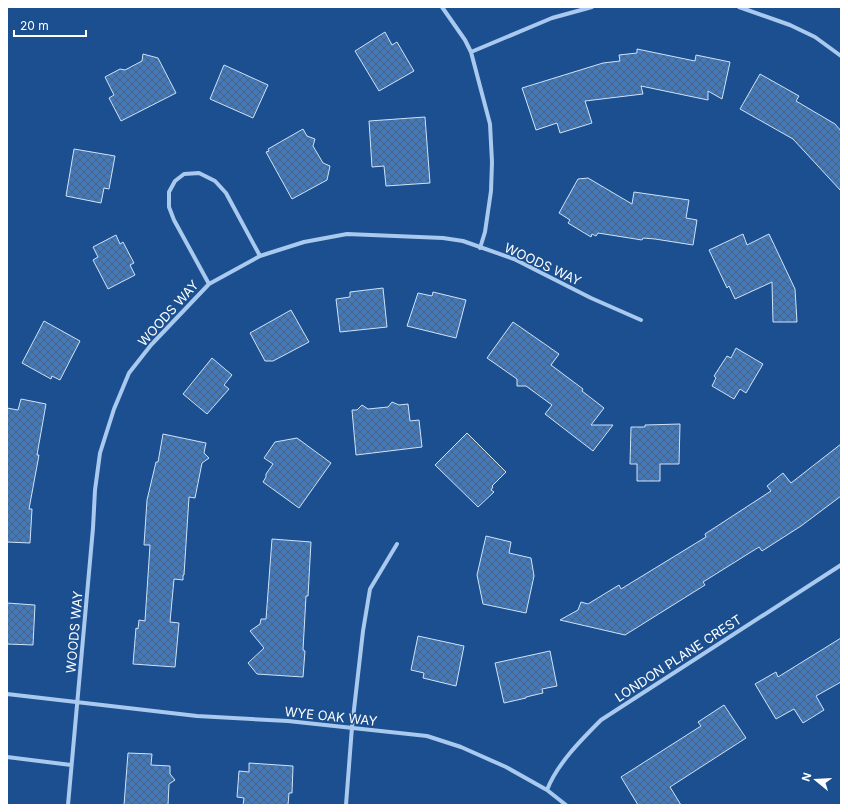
<svg xmlns="http://www.w3.org/2000/svg" width="848" height="812" viewBox="0 0 848 812" font-family="Inter,sans-serif">
<defs>
<pattern id="building-cross-hatch" width="8" height="8" patternUnits="userSpaceOnUse"><rect width="8" height="8" fill="#4478b7"/><path d="M0 0l8 8M0 8l8-8" fill="none" stroke="#486282"/></pattern>
</defs>
<rect width="100%" height="100%" fill="#1b4f8f"/>
<!-- building -->
<path fill="url(#building-cross-hatch)" stroke="#cfe3fa" d="M 385,32 L 392,45 L 397,42 L 414,71 L 379,91 L 355,51 Z
M 637,49 L 695,61 L 696,55 L 730,62 L 722,99 L 708,91 L 708,100 L 641,86 L 643,94 L 585,101 L 592,123 L 560,133 L 557,123 L 536,130 L 522,88 L 603,63 L 620,61 L 619,55 L 637,53 Z
M 143,54 L 158,58 L 176,93 L 121,121 L 109,98 L 114,95 L 105,77 L 120,69 L 125,70 L 142,61 Z
M 224,65 L 268,85 L 253,118 L 210,99 Z
M 760,74 L 799,96 L 796,101 L 835,124 L 841,131 L 841,191 L 793,139 L 740,109 Z
M 425,117 L 430,183 L 386,186 L 384,166 L 372,167 L 369,121 Z
M 303,129 L 307,136 L 315,139 L 313,146 L 323,163 L 330,166 L 327,180 L 292,199 L 266,152 L 269,151 L 268,149 Z
M 74,149 L 115,156 L 109,189 L 104,188 L 101,203 L 66,196 Z
M 588,178 L 632,204 L 634,192 L 689,200 L 686,218 L 697,220 L 693,245 L 655,239 L 643,238 L 642,240 L 598,233 L 596,236 L 592,234 L 591,237 L 568,223 L 570,220 L 559,213 L 578,179 Z
M 743,234 L 747,245 L 769,234 L 795,289 L 797,322 L 773,322 L 772,282 L 735,299 L 729,286 L 727,288 L 709,250 Z
M 116,235 L 120,244 L 123,242 L 134,263 L 130,265 L 135,275 L 108,289 L 93,260 L 98,257 L 93,247 Z
M 383,288 L 387,327 L 340,332 L 336,299 L 350,297 L 350,292 Z
M 433,292 L 466,300 L 456,338 L 407,326 L 418,293 L 432,296 Z
M 291,310 L 309,342 L 273,361 L 265,361 L 250,333 Z
M 44,321 L 80,341 L 60,380 L 52,376 L 51,379 L 22,363 Z
M 513,322 L 559,354 L 551,365 L 583,389 L 582,391 L 604,408 L 591,425 L 613,425 L 593,451 L 545,414 L 552,405 L 526,386 L 517,386 L 517,379 L 487,358 Z
M 736,348 L 763,364 L 746,393 L 740,389 L 734,399 L 712,386 L 716,378 L 714,376 L 727,356 L 731,358 Z
M 212,358 L 232,375 L 224,385 L 229,389 L 207,414 L 183,394 Z
M 21,399 L 46,404 L 37,455 L 39,455 L 29,509 L 32,509 L 30,543 L 7,542 L 7,408 L 18,410 Z
M 392,402 L 399,405 L 408,404 L 410,421 L 419,420 L 422,447 L 356,455 L 352,410 L 357,410 L 362,405 L 368,409 L 388,407 Z
M 680,424 L 679,464 L 660,464 L 660,481 L 637,481 L 637,464 L 630,464 L 631,427 L 645,427 L 645,425 Z
M 467,433 L 506,472 L 492,486 L 493,487 L 491,490 L 494,492 L 478,507 L 435,465 Z
M 163,434 L 206,443 L 204,453 L 209,458 L 202,463 L 195,498 L 189,497 L 184,575 L 183,575 L 183,580 L 174,579 L 170,622 L 179,623 L 175,667 L 133,664 L 136,628 L 138,629 L 139,620 L 145,621 L 150,545 L 144,545 L 147,500 L 156,462 L 158,462 Z
M 297,438 L 331,463 L 299,508 L 263,482 L 266,477 L 266,474 L 273,464 L 264,458 L 275,442 Z
M 841,444 L 841,496 L 801,526 L 762,551 L 759,547 L 703,582 L 705,585 L 625,635 L 560,620 L 578,610 L 581,602 L 588,604 L 619,585 L 621,589 L 706,537 L 705,534 L 771,491 L 767,486 L 783,473 L 791,483 Z
M 486,536 L 511,542 L 509,553 L 531,558 L 534,576 L 526,613 L 483,604 L 477,575 Z
M 272,539 L 311,542 L 308,596 L 306,596 L 303,650 L 305,651 L 303,677 L 257,674 L 248,663 L 264,648 L 250,631 L 260,624 L 261,619 L 266,619 Z
M 7,603 L 35,605 L 33,645 L 7,644 Z
M 418,636 L 464,646 L 456,686 L 423,678 L 424,673 L 411,670 Z
M 841,638 L 841,682 L 816,696 L 824,710 L 803,723 L 794,709 L 776,719 L 755,684 L 776,672 L 778,677 Z
M 550,651 L 557,686 L 542,689 L 543,693 L 526,697 L 526,698 L 504,703 L 495,663 Z
M 724,705 L 746,738 L 670,787 L 681,805 L 638,805 L 621,777 L 701,726 L 698,722 Z
M 128,753 L 152,754 L 151,765 L 170,766 L 170,774 L 175,780 L 169,784 L 168,805 L 124,805 Z
M 249,763 L 293,766 L 292,793 L 289,793 L 288,805 L 243,805 L 244,798 L 237,797 L 239,771 L 249,772 Z"/>
<g fill="none" stroke-linecap="round" stroke-linejoin="round">
<!-- minor -->
<path stroke="#a9c9ee" stroke-width="4" d="M 442,7 L 465,40 L 471,52 L 490,124 L 492,162 L 491,191 L 485,232 L 480,248
M 739,7 L 790,25 L 815,37 L 841,56
M 471,52 L 552,18 L 592,7
M 209,284 L 174,220 L 169,207 L 169,192 L 175,181 L 184,174 L 199,173 L 215,181 L 226,193 L 260,256
M 7,694 L 197,716 L 288,721 L 427,736 L 461,747 L 506,767 L 547,790 L 566,805
M 7,757 L 71,765
M 547,790 C 557,764 581,740 601,720 L 841,565
M 68,805 L 93,528 L 95,490 L 100,453 L 114,409 L 129,373 L 151,345 L 209,284 L 260,256 L 304,242 L 347,234 L 443,238 L 463,241 L 514,259 L 591,298 L 641,320
M 346,805 L 352,727 L 363,631 L 370,589 L 397,544"/>
</g>
<g text-anchor="middle" dominant-baseline="central" stroke-width="3" stroke-linejoin="round" paint-order="stroke">
<!-- street labels -->
<g font-size="13" fill="#fff" stroke="#1b4f8f">
<text transform="translate(543 264) rotate(25)">WOODS WAY</text>
<text transform="translate(168 313) rotate(-48)">WOODS WAY</text>
<text transform="translate(74 632) rotate(-85)">WOODS WAY</text>
<text transform="translate(678 658) rotate(-33)">LONDON PLANE CREST</text>
<text transform="translate(331 716) rotate(6)">WYE OAK WAY</text>
</g>
</g>
<!-- border -->
<rect width="848" height="812" fill="none" stroke="#ffffff" stroke-width="16"/>
<!-- north arrow -->
<g transform="translate(816 780) rotate(288)" stroke="#1b4f8f" stroke-width="3" paint-order="stroke">
<path d="M0-3L7 15L0 10L-7 15Z" fill="#ffffff"/>
<text y="-6" font-size="11" font-weight="bold" text-anchor="middle" fill="#ffffff">N</text>
</g>
<!-- scale -->
<path d="M14 30v6h72v-6" fill="none" stroke="#ffffff" stroke-width="2"/>
<text x="20" y="30" font-size="12" fill="#ffffff" stroke="#1b4f8f" stroke-width="3" paint-order="stroke">20 m</text>
</svg>
